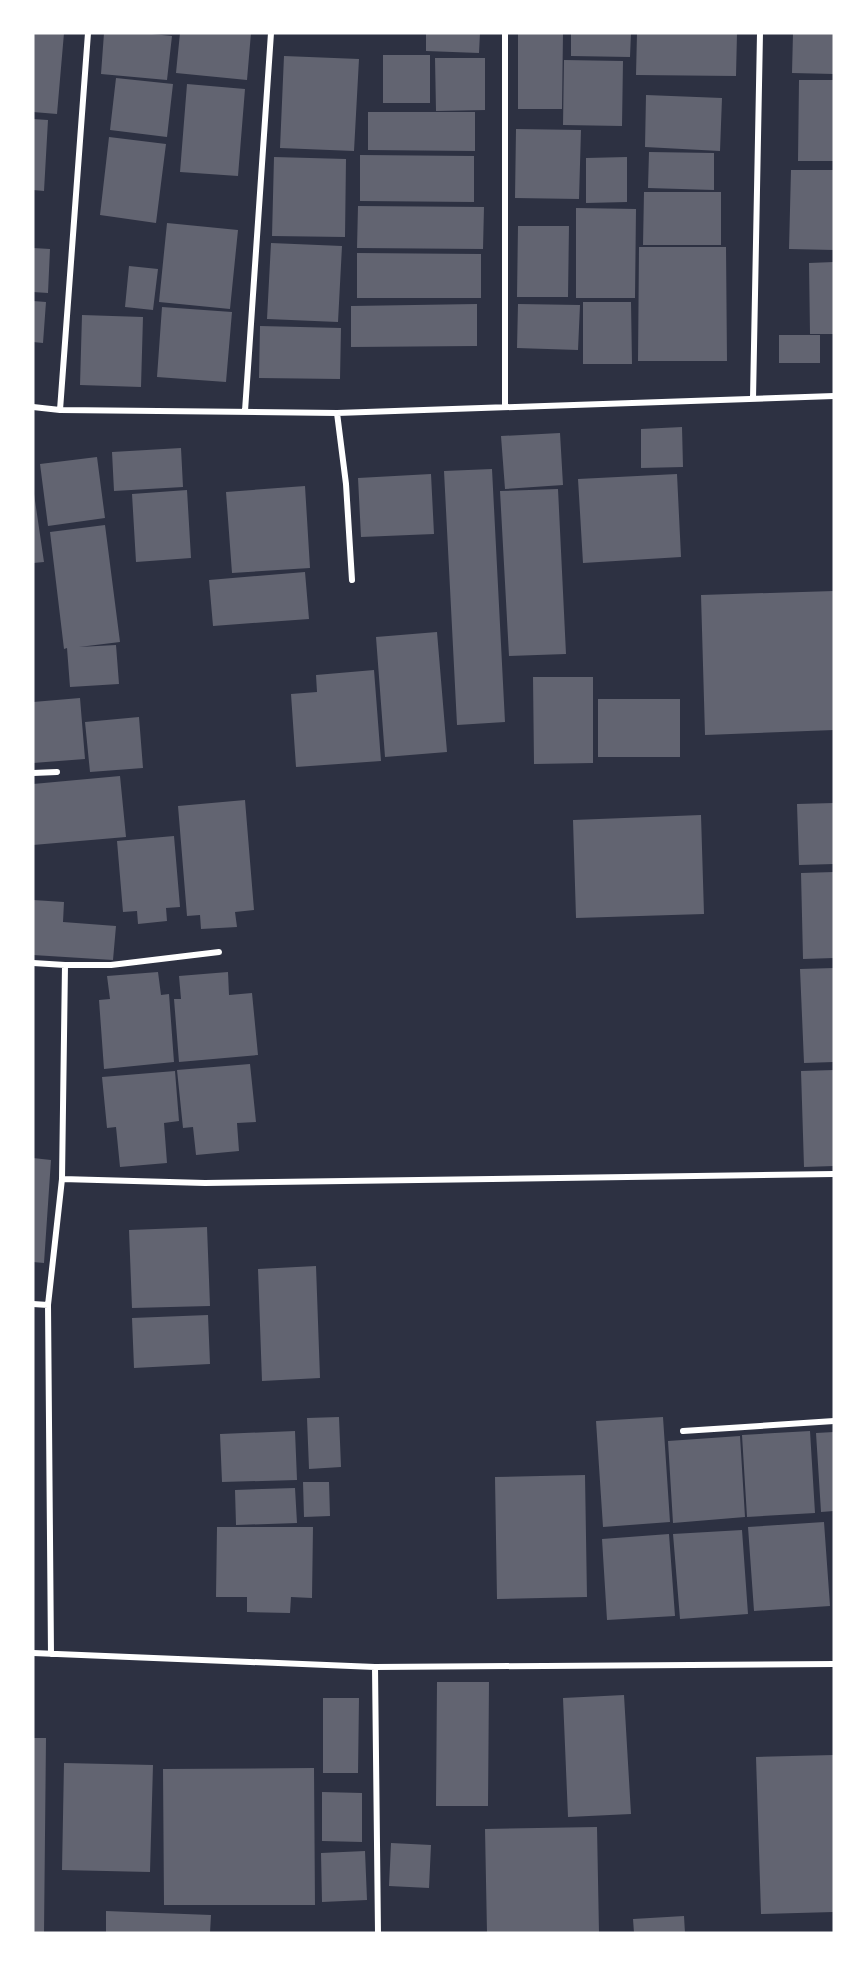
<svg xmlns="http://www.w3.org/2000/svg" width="867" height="1966" viewBox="0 0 867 1966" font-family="'Libre Baskerville',serif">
<rect width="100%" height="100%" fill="#2d3142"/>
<!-- building -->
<path fill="#626471" d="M 33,33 L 64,33 L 57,114 L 33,112 Z
M 104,33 L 142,33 L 172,36 L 167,80 L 101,74 Z
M 180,33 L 251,33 L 247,80 L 176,73 Z
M 426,33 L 480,33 L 479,53 L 426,51 Z
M 518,33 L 563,33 L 562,109 L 518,109 Z
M 571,33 L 631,33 L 630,57 L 571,56 Z
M 637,33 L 737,33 L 736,76 L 636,75 Z
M 793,33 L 834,33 L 834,74 L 792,73 Z
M 383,55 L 430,55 L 430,103 L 383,103 Z
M 284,56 L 359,59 L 354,151 L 280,148 Z
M 435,58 L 485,58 L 485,110 L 436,111 Z
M 564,60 L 623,61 L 622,126 L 563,125 Z
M 116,78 L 173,84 L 167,137 L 110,130 Z
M 799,80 L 834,80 L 834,161 L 798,161 Z
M 187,84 L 245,89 L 238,176 L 180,172 Z
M 646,95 L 722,98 L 720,151 L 645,147 Z
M 368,112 L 475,112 L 475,151 L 368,150 Z
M 33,119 L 48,120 L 44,191 L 33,190 Z
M 516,129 L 581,130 L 579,199 L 515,198 Z
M 109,137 L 166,144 L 156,223 L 100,215 Z
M 649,152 L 714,153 L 714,190 L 648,188 Z
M 360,155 L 474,156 L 474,202 L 360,201 Z
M 274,157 L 346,159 L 345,237 L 272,236 Z
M 627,157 L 627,202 L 586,203 L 586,158 Z
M 791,170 L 834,170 L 834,250 L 789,249 Z
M 644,192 L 721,192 L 721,245 L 643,245 Z
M 358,206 L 484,207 L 483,249 L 357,248 Z
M 576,208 L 636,209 L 635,298 L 576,298 Z
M 167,223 L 238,230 L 230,309 L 159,302 Z
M 518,226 L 569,226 L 568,297 L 517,297 Z
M 271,243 L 342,246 L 338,322 L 267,319 Z
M 639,247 L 726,247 L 727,361 L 638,361 Z
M 33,248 L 50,249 L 48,293 L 33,292 Z
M 357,253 L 481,254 L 481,298 L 357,298 Z
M 834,262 L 834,334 L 810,334 L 809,263 Z
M 129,266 L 158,269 L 153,310 L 125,307 Z
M 33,301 L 46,302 L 43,343 L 33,342 Z
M 583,302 L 631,302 L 632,364 L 583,364 Z
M 477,304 L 477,346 L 351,347 L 351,306 Z
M 518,304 L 580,305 L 578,350 L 517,348 Z
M 162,307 L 232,312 L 226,382 L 157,377 Z
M 82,315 L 143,317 L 141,387 L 80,385 Z
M 260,326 L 341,328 L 340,379 L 259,378 Z
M 779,335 L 820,335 L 820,363 L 779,363 Z
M 682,427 L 683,467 L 641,468 L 641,429 Z
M 560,433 L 563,485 L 505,489 L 501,436 Z
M 181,448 L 183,487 L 114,491 L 112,452 Z
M 97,457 L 105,518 L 48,526 L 40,464 Z
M 492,469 L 505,722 L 457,725 L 444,471 Z
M 431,474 L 434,534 L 361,537 L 358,478 Z
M 677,474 L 681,557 L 583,563 L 578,479 Z
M 305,486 L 310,568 L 232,573 L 226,492 Z
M 33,487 L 44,562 L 33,563 Z
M 558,489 L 566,654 L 509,656 L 500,491 Z
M 187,490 L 191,558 L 136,562 L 132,494 Z
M 105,525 L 120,642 L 79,647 L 116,645 L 119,684 L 70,687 L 67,648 L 64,649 L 50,532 Z
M 305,572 L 309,619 L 213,626 L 209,580 Z
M 834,591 L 834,730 L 705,735 L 701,595 Z
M 437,632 L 447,752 L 385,757 L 376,637 Z
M 374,670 L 381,761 L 296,767 L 291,694 L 317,692 L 316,675 Z
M 533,677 L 593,677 L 593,763 L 534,764 Z
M 80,698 L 85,759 L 33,763 L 33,702 Z
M 598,699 L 680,699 L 680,757 L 598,757 Z
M 139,717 L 143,768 L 90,772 L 85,722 Z
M 120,776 L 126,837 L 33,845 L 33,784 Z
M 245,800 L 254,910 L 235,912 L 237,927 L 201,929 L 200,915 L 187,916 L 178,806 Z
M 834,803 L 834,864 L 799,865 L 797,804 Z
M 701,815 L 704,914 L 576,918 L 573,820 Z
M 174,836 L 180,907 L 166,908 L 167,921 L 138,924 L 137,911 L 123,912 L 117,841 Z
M 834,872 L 834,958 L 803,959 L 801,873 Z
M 33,900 L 64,902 L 63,922 L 116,926 L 113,960 L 33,955 Z
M 834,968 L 834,1062 L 804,1063 L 800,969 Z
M 158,972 L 161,995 L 169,994 L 174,1062 L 104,1069 L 99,1000 L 110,999 L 107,976 Z
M 228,972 L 229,995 L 252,993 L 258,1055 L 179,1062 L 174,999 L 181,999 L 179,976 Z
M 250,1064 L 256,1122 L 237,1123 L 239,1151 L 196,1155 L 193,1127 L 183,1128 L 177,1070 Z
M 834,1070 L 834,1166 L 804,1167 L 801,1071 Z
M 175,1071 L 179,1121 L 164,1123 L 167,1163 L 120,1167 L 116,1127 L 107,1128 L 102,1077 Z
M 33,1158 L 51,1160 L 44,1263 L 33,1262 Z
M 207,1227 L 210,1306 L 132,1308 L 129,1230 Z
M 316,1266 L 320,1378 L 262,1381 L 258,1269 Z
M 208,1315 L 210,1364 L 134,1368 L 132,1318 Z
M 339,1417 L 341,1467 L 309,1469 L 307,1418 Z
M 663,1417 L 670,1522 L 603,1527 L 596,1421 Z
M 295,1431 L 297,1480 L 222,1482 L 220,1434 Z
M 810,1431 L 815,1513 L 747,1517 L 742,1435 Z
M 834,1432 L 834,1511 L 821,1512 L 816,1433 Z
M 740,1436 L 745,1517 L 673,1523 L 668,1441 Z
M 585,1475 L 587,1597 L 497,1599 L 495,1477 Z
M 303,1482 L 329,1482 L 330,1516 L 304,1517 Z
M 295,1488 L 297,1523 L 236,1525 L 235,1490 Z
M 824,1522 L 830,1606 L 754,1611 L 748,1527 Z
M 217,1527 L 313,1527 L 312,1598 L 291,1597 L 290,1613 L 247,1612 L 247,1597 L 216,1597 Z
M 742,1530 L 748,1614 L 680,1619 L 673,1534 Z
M 669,1534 L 675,1616 L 607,1620 L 602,1539 Z
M 437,1682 L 489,1682 L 488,1806 L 436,1806 Z
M 624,1695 L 631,1814 L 568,1817 L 563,1698 Z
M 323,1698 L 359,1698 L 358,1773 L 323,1773 Z
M 33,1738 L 46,1738 L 44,1933 L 33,1933 Z
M 834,1755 L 834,1912 L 761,1914 L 756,1757 Z
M 64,1763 L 153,1765 L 150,1872 L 62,1870 Z
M 314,1768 L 315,1905 L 164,1905 L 163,1769 Z
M 322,1792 L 362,1793 L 362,1842 L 322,1841 Z
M 597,1827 L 599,1933 L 487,1933 L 485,1829 Z
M 391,1843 L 431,1845 L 429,1888 L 389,1886 Z
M 365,1851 L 367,1900 L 322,1902 L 321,1853 Z
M 106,1911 L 211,1915 L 210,1933 L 106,1933 Z
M 684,1916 L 685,1933 L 634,1933 L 633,1919 Z"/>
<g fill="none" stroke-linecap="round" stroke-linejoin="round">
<!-- minor -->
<path stroke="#fff" stroke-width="6" d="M 753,399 L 760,33
M 33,407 L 60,410 L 337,413 L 834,396
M 505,407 L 505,33
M 60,410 L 88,33
M 245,411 L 271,33
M 337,413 L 346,484 L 352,580
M 33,773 L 57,772
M 33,963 L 65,965 L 111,965 L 219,952
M 62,1179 L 205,1183 L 834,1174
M 33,1304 L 48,1305
M 683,1431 L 834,1421
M 33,1653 L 375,1667 L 834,1664
M 51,1654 L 48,1305 L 62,1179 L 65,965
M 375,1667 L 378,1933"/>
</g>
<!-- border -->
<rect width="867" height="1966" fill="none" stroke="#ffffff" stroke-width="69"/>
</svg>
